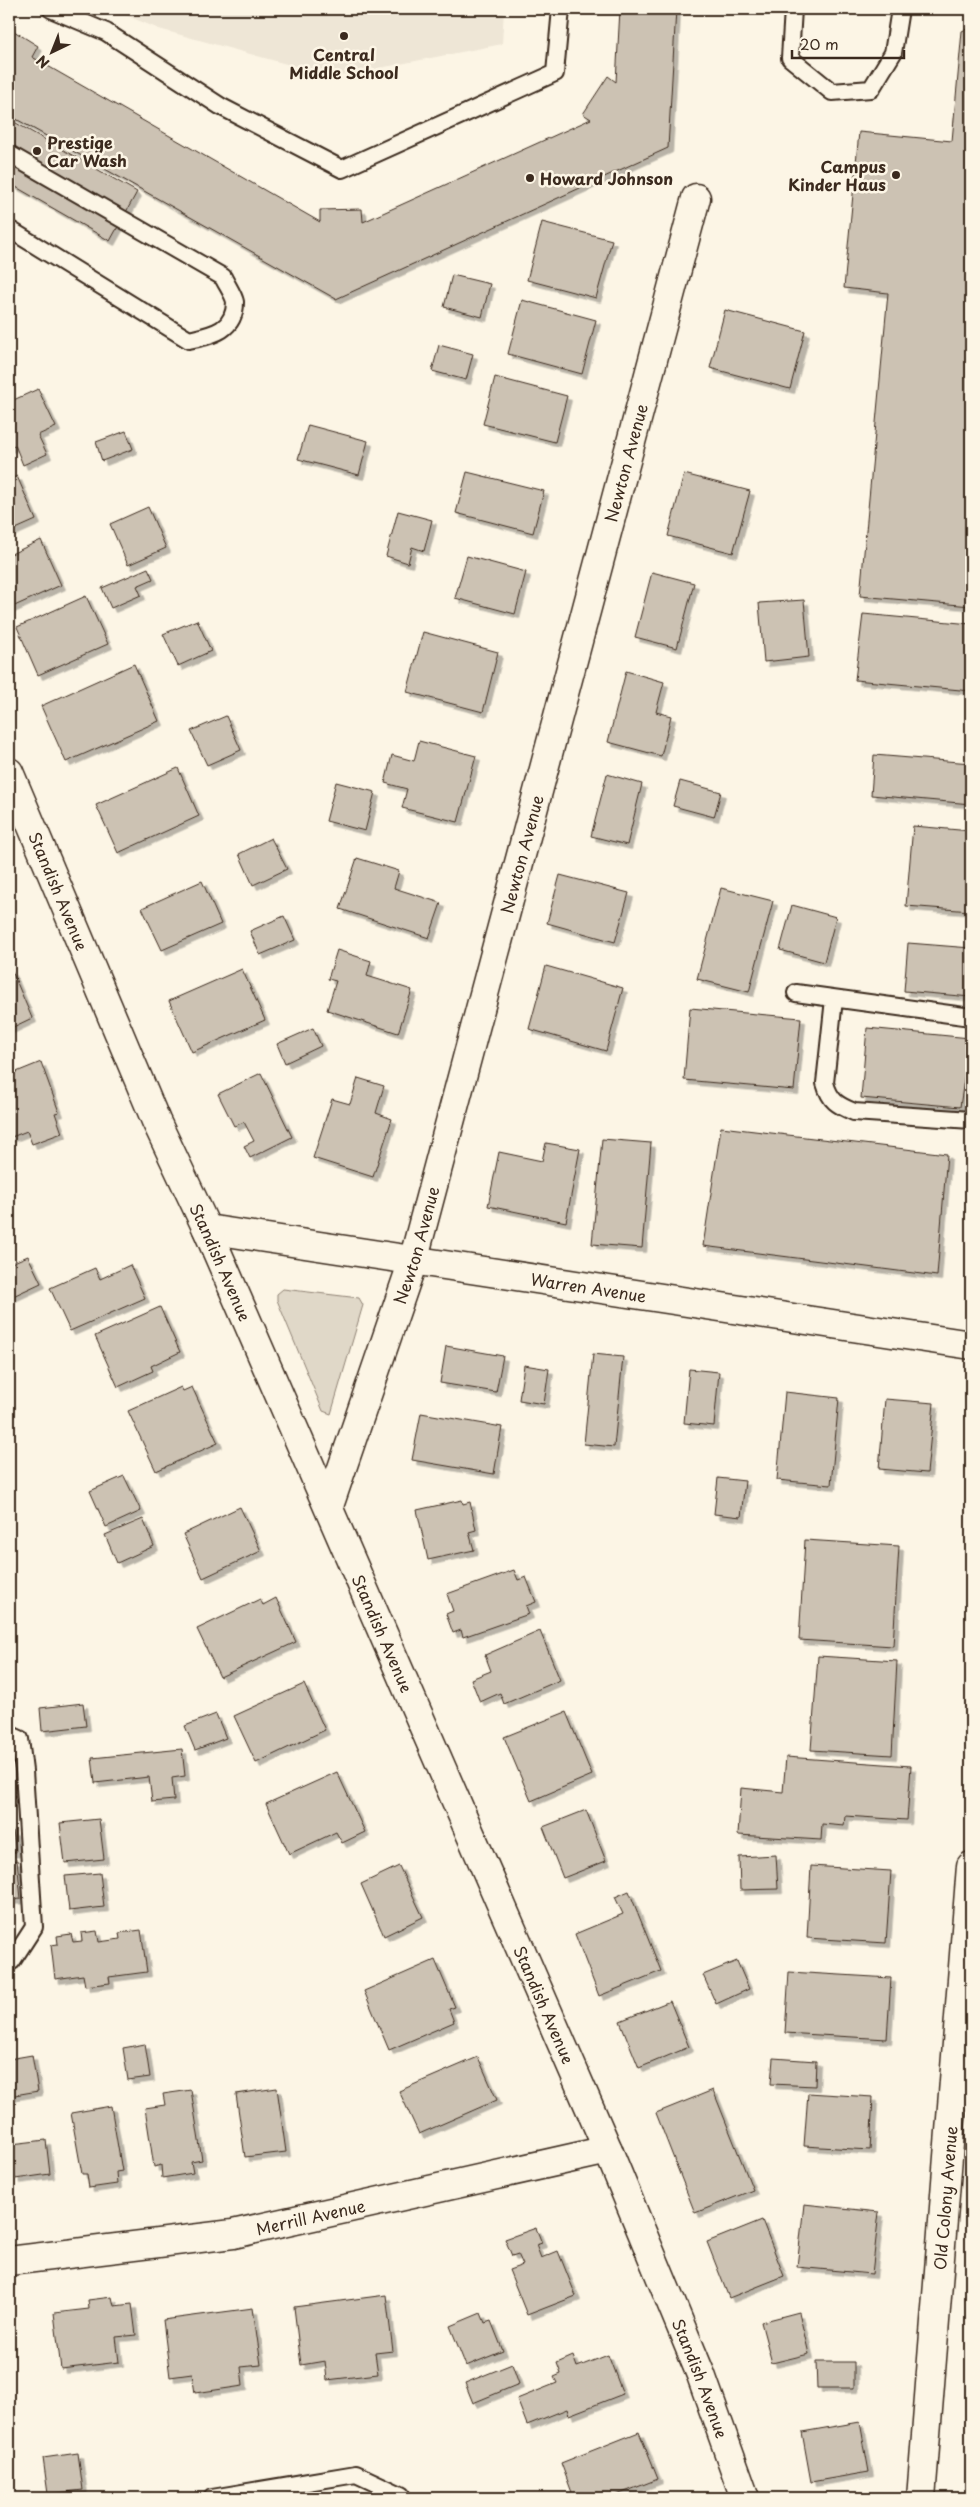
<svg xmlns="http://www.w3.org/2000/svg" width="980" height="2507" viewBox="0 0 980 2507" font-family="'Playpen Sans',sans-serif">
<defs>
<filter id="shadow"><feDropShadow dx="4.5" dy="4.5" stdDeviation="0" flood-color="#0004"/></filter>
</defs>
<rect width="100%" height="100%" fill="#fcf5e5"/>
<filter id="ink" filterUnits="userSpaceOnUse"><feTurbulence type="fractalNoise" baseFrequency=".02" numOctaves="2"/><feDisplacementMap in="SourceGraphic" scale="10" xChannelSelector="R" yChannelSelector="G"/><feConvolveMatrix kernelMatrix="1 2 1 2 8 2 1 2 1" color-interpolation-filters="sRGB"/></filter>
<g filter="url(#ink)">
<!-- built -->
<path fill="#eee6d6" d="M 111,9 L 504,9 L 502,44 L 334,77 L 159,29 Z"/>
<!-- green -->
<path fill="#e0d8c8" stroke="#8e8173" d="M 283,1289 L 359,1298 L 363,1305 L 331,1414 L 323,1411 L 277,1300 L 277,1294 Z"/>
<!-- building -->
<path fill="#ccc2b3" stroke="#3b2a1e" filter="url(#shadow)" d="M 620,9 L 676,9 L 668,148 L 336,299 L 9,115 L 9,28 L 38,46 L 32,57 L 320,222 L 320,210 L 362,209 L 363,222 L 591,119 L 583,114 L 608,76 L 616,82 Z
M 971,27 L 971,606 L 860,596 L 888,293 L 844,288 L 859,132 L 952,141 L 962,31 Z
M 9,119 L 137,192 L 110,241 L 9,183 Z
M 542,222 L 612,240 L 596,298 L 527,280 Z
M 452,275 L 490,284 L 482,317 L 444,307 Z
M 522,300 L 596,320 L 582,374 L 508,354 Z
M 725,310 L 805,331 L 790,389 L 710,368 Z
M 439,345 L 473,354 L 466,380 L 432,371 Z
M 495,377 L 567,396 L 555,442 L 483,424 Z
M 38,389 L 56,427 L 38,435 L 47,454 L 23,465 L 15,445 L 9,448 L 9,402 Z
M 308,425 L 368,441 L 359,475 L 298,459 Z
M 126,431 L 133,449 L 102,461 L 96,442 Z
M 467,472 L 544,491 L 533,533 L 456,513 Z
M 684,474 L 750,491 L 733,553 L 668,536 Z
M 17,476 L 36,520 L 9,532 L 9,480 Z
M 148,507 L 166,548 L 128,565 L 110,524 Z
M 398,511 L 432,520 L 424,551 L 412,547 L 408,563 L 386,556 Z
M 41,540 L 61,585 L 10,608 L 9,555 Z
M 467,556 L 526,572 L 515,614 L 455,598 Z
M 148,568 L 153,579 L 137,586 L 141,595 L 111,608 L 102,588 Z
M 652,572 L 694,583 L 677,648 L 635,637 Z
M 86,596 L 108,644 L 38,675 L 17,627 Z
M 804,600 L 809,657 L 764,662 L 759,603 Z
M 863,614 L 971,624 L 971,691 L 855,680 Z
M 197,620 L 211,651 L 178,666 L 163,634 Z
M 423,632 L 498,652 L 483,712 L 407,692 Z
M 134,664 L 159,721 L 66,762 L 41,706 Z
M 626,671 L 664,682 L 656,712 L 671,716 L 661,756 L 608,742 Z
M 226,716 L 241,750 L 207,765 L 191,731 Z
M 419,741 L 476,756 L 458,822 L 402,808 L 407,789 L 385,783 L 392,755 L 414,761 Z
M 874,755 L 971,763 L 971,804 L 871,795 Z
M 178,768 L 199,816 L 118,853 L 96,805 Z
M 607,774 L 642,784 L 627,845 L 591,836 Z
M 680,781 L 721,792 L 714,817 L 673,806 Z
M 336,782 L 375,792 L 365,831 L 326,821 Z
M 913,826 L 971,831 L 971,911 L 906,906 Z
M 271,838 L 287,869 L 253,885 L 239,854 Z
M 357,858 L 399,871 L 394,888 L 441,903 L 429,938 L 340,909 Z
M 560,875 L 629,893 L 615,942 L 547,923 Z
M 202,881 L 221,924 L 162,950 L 142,908 Z
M 721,888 L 773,901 L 749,992 L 697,979 Z
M 792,905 L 836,917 L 824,962 L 780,950 Z
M 284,916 L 295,940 L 260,955 L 250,931 Z
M 908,943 L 971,948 L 971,997 L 904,991 Z
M 337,950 L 371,961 L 367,976 L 412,990 L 398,1033 L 327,1010 L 336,981 L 328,979 Z
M 546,966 L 623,988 L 606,1051 L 529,1029 Z
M 242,969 L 265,1020 L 192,1052 L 169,1001 Z
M 12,971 L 32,1018 L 9,1029 L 9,972 Z
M 690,1008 L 801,1018 L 794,1090 L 684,1080 Z
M 313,1028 L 321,1046 L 285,1063 L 277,1044 Z
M 867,1028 L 970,1038 L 960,1107 L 861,1098 Z
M 41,1062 L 59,1112 L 55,1113 L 62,1133 L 32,1144 L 27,1131 L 9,1138 L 9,1075 Z
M 261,1073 L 292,1137 L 250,1158 L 244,1146 L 254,1141 L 244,1122 L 234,1126 L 218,1094 Z
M 358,1078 L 384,1086 L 376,1113 L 392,1119 L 373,1177 L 313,1158 L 332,1099 L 350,1104 Z
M 721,1127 L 947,1154 L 937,1276 L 703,1246 Z
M 602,1139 L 651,1143 L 642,1248 L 592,1244 Z
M 546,1143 L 580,1149 L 566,1222 L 488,1206 L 499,1152 L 542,1161 Z
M 28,1256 L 41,1283 L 11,1297 L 9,1293 L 9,1264 Z
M 130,1265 L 145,1298 L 70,1331 L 50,1288 L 95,1268 L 100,1279 Z
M 160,1307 L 180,1352 L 151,1366 L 153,1371 L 118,1387 L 95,1336 Z
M 446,1346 L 503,1356 L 496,1392 L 440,1383 Z
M 593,1354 L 623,1357 L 614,1447 L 584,1444 Z
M 524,1365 L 549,1369 L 544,1404 L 519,1400 Z
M 689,1369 L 719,1372 L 714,1426 L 684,1423 Z
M 181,1387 L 183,1391 L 192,1387 L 218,1443 L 156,1471 L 128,1411 Z
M 785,1392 L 839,1398 L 831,1485 L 777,1480 Z
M 885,1399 L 934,1403 L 927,1473 L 879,1469 Z
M 421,1413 L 502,1427 L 494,1474 L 412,1460 Z
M 124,1476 L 141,1511 L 106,1527 L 90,1491 Z
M 718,1478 L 745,1481 L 741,1517 L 714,1514 Z
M 462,1500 L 463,1504 L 470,1502 L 476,1530 L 469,1532 L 474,1550 L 428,1560 L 417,1510 Z
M 240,1507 L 261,1551 L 203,1578 L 183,1534 Z
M 143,1519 L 154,1546 L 117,1563 L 105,1535 Z
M 805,1540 L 899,1546 L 893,1646 L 799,1640 Z
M 514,1570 L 518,1580 L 526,1577 L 536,1602 L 526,1606 L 529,1614 L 463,1637 L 461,1630 L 453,1633 L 446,1614 L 453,1611 L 447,1594 Z
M 276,1598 L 296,1642 L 220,1677 L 197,1629 L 260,1599 L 263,1605 Z
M 540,1631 L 560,1680 L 504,1704 L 500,1693 L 480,1702 L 471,1679 L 491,1671 L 485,1655 Z
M 818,1656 L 897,1661 L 892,1755 L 811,1750 Z
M 304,1684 L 325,1730 L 256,1763 L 234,1716 Z
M 83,1703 L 86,1726 L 42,1731 L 40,1708 Z
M 566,1712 L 592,1775 L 531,1801 L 504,1737 Z
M 216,1714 L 226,1738 L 195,1750 L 185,1726 Z
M 182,1749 L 185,1776 L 172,1778 L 174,1800 L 152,1802 L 149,1777 L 95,1783 L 92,1758 Z
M 786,1757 L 911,1766 L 907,1820 L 845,1816 L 844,1826 L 822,1824 L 821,1840 L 738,1835 L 741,1788 L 783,1792 Z
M 337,1772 L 365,1832 L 342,1843 L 336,1832 L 289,1854 L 266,1804 Z
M 586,1810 L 606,1861 L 563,1878 L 543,1827 Z
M 99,1819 L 104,1859 L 65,1863 L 60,1823 Z
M 13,1831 L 16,1852 L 9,1853 L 9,1832 Z
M 776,1855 L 778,1889 L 740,1890 L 739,1857 Z
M 17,1860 L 21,1899 L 9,1900 L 9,1861 Z
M 399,1866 L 423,1917 L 384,1936 L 361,1884 Z
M 811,1866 L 891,1871 L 886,1943 L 807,1938 Z
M 100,1873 L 104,1907 L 69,1911 L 65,1876 Z
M 629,1891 L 661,1971 L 599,1996 L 575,1934 L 623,1914 L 615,1897 Z
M 141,1930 L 147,1972 L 109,1977 L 110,1983 L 85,1986 L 83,1975 L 55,1979 L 51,1945 L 58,1944 L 57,1936 L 71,1934 L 73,1942 L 82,1941 L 81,1933 L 97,1931 L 99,1942 L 120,1939 L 119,1933 Z
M 435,1960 L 455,2007 L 449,2009 L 454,2022 L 389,2050 L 364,1991 Z
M 737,1961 L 749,1989 L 716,2004 L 703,1975 Z
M 789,1972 L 891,1978 L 887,2039 L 785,2033 Z
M 670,2001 L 689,2047 L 639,2068 L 620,2021 Z
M 145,2044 L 150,2077 L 128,2080 L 123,2048 Z
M 32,2055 L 38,2091 L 9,2096 L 9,2059 Z
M 478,2057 L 497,2100 L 419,2134 L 399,2091 Z
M 773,2058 L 816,2061 L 815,2086 L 771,2084 Z
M 277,2088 L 286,2152 L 245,2157 L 236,2094 Z
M 191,2090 L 202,2160 L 191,2162 L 193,2173 L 162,2178 L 161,2165 L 154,2167 L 145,2108 L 165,2105 L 163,2094 Z
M 713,2090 L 753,2190 L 695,2213 L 656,2113 Z
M 808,2093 L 873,2097 L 870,2150 L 804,2146 Z
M 111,2106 L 122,2171 L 116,2172 L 117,2184 L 89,2188 L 87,2174 L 82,2174 L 71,2113 Z
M 46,2140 L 50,2174 L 15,2179 L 11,2144 Z
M 804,2204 L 879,2212 L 872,2274 L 797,2267 Z
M 762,2220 L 784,2276 L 729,2298 L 707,2242 Z
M 536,2228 L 542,2243 L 536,2245 L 541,2258 L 558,2251 L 576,2296 L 527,2315 L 509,2270 L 523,2265 L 518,2254 L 512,2256 L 505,2239 Z
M 386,2295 L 393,2351 L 375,2353 L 378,2374 L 327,2380 L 325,2361 L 301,2365 L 294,2307 Z
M 112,2297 L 114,2306 L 132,2304 L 136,2335 L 116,2337 L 119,2362 L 61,2369 L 54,2313 L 89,2309 L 88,2300 Z
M 253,2308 L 261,2365 L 241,2367 L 243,2386 L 195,2393 L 192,2374 L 170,2377 L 163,2320 Z
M 799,2312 L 809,2354 L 772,2363 L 761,2322 Z
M 481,2313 L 485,2323 L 491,2321 L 503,2351 L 466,2366 L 450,2326 Z
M 608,2355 L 623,2394 L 569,2415 L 567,2409 L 527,2425 L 517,2399 L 557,2383 L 554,2377 L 561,2374 L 557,2363 L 573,2356 L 577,2367 Z
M 816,2362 L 854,2362 L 854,2388 L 817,2388 Z
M 512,2364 L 519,2384 L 473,2403 L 465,2383 Z
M 860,2422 L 869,2472 L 811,2482 L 802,2432 Z
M 639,2432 L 658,2479 L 609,2498 L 574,2498 L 561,2463 Z
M 78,2453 L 83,2490 L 48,2494 L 43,2458 Z"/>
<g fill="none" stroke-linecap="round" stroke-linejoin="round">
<defs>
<path id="service" d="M 51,9 L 106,32 L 220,106 L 342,169 L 555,73 L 561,9
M 793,9 L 790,58 L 832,92 L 871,89 L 893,53 L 900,9
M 9,154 L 223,277 C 226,284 234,295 235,302 C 235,331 212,335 189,340 L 9,229
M 796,993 L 971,1017
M 834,999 L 825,1083 C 830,1101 837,1105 854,1112 L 971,1120
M 9,1734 L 20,1739 L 24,1771 L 34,1927 L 12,1961 L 9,1962
M 212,2498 L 356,2474 L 401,2495 L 401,2498"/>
<g id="minor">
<path id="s1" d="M 207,1229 L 971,1345"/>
<path id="s2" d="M 329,1506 L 413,1261 L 696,198"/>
<path id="s3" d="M 9,2261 L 233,2234 L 608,2150"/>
<path id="s4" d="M 921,2498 L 971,1866"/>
</g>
<g id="tertiary">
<path id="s5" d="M 9,772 L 156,1121 L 207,1229 L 608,2150 L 701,2375 L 745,2498"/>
</g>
</defs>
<!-- service casing -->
<use href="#service" stroke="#3b2a1e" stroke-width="20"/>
<!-- minor casing -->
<use href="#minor" stroke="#3b2a1e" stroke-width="31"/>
<!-- tertiary casing -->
<use href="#tertiary" stroke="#3b2a1e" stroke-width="31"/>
<!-- service -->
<use href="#service" stroke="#fcf5e5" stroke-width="16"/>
<!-- minor -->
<use href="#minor" stroke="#fcf5e5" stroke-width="28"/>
<!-- tertiary -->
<use href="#tertiary" stroke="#fcf5e5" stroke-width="28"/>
</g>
</g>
<!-- markers -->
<g fill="#3b2a1e" stroke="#fcf5e5" stroke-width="2">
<circle cx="344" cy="36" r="5"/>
<circle cx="37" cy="151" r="5"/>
<circle cx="896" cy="175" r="5"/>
<circle cx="530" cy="178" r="5"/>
</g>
<g text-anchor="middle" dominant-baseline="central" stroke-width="5" stroke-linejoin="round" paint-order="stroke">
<!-- poi labels -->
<g font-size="16" font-weight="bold" fill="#3b2a1e" stroke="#fcf5e5" text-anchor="start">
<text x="344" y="54" text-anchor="middle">Central<tspan x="344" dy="18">Middle School</tspan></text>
<text x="47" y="142">Prestige<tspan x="47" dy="18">Car Wash</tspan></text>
<text x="886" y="166" text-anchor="end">Campus<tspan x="886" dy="18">Kinder Haus</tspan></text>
<text x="540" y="178">Howard Johnson</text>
</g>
<!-- street labels -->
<g font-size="16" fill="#3b2a1e" stroke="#fcf5e5">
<text stroke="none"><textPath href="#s2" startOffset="1085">Newton Avenue</textPath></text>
<text stroke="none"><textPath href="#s2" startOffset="680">Newton Avenue</textPath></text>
<text stroke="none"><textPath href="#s5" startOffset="129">Standish Avenue</textPath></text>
<text stroke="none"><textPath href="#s2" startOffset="275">Newton Avenue</textPath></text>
<text stroke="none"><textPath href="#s5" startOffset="534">Standish Avenue</textPath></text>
<text stroke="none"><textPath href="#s1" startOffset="386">Warren Avenue</textPath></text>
<text stroke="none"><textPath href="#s5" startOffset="939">Standish Avenue</textPath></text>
<text stroke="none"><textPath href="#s5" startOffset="1344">Standish Avenue</textPath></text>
<text stroke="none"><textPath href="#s4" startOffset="301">Old Colony Avenue</textPath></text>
<text stroke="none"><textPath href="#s3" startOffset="305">Merrill Avenue</textPath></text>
<text stroke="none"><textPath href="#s5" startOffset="1749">Standish Avenue</textPath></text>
</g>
</g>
<!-- margin -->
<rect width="980" height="2507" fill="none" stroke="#fcf5e5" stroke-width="30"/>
<rect x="15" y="15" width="950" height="2477" fill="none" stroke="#3b2a1e" stroke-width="2" filter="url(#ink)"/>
<!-- north arrow -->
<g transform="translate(52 52) rotate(223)" stroke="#fcf5e5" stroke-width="4" paint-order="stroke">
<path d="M0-4L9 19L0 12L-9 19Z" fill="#3b2a1e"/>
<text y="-8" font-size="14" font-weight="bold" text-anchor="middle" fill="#3b2a1e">N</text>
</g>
<!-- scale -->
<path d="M792 50v8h112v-8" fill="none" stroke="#3b2a1e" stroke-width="2.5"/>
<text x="800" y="50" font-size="15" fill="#3b2a1e" stroke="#fcf5e5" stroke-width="4" paint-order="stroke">20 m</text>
</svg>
